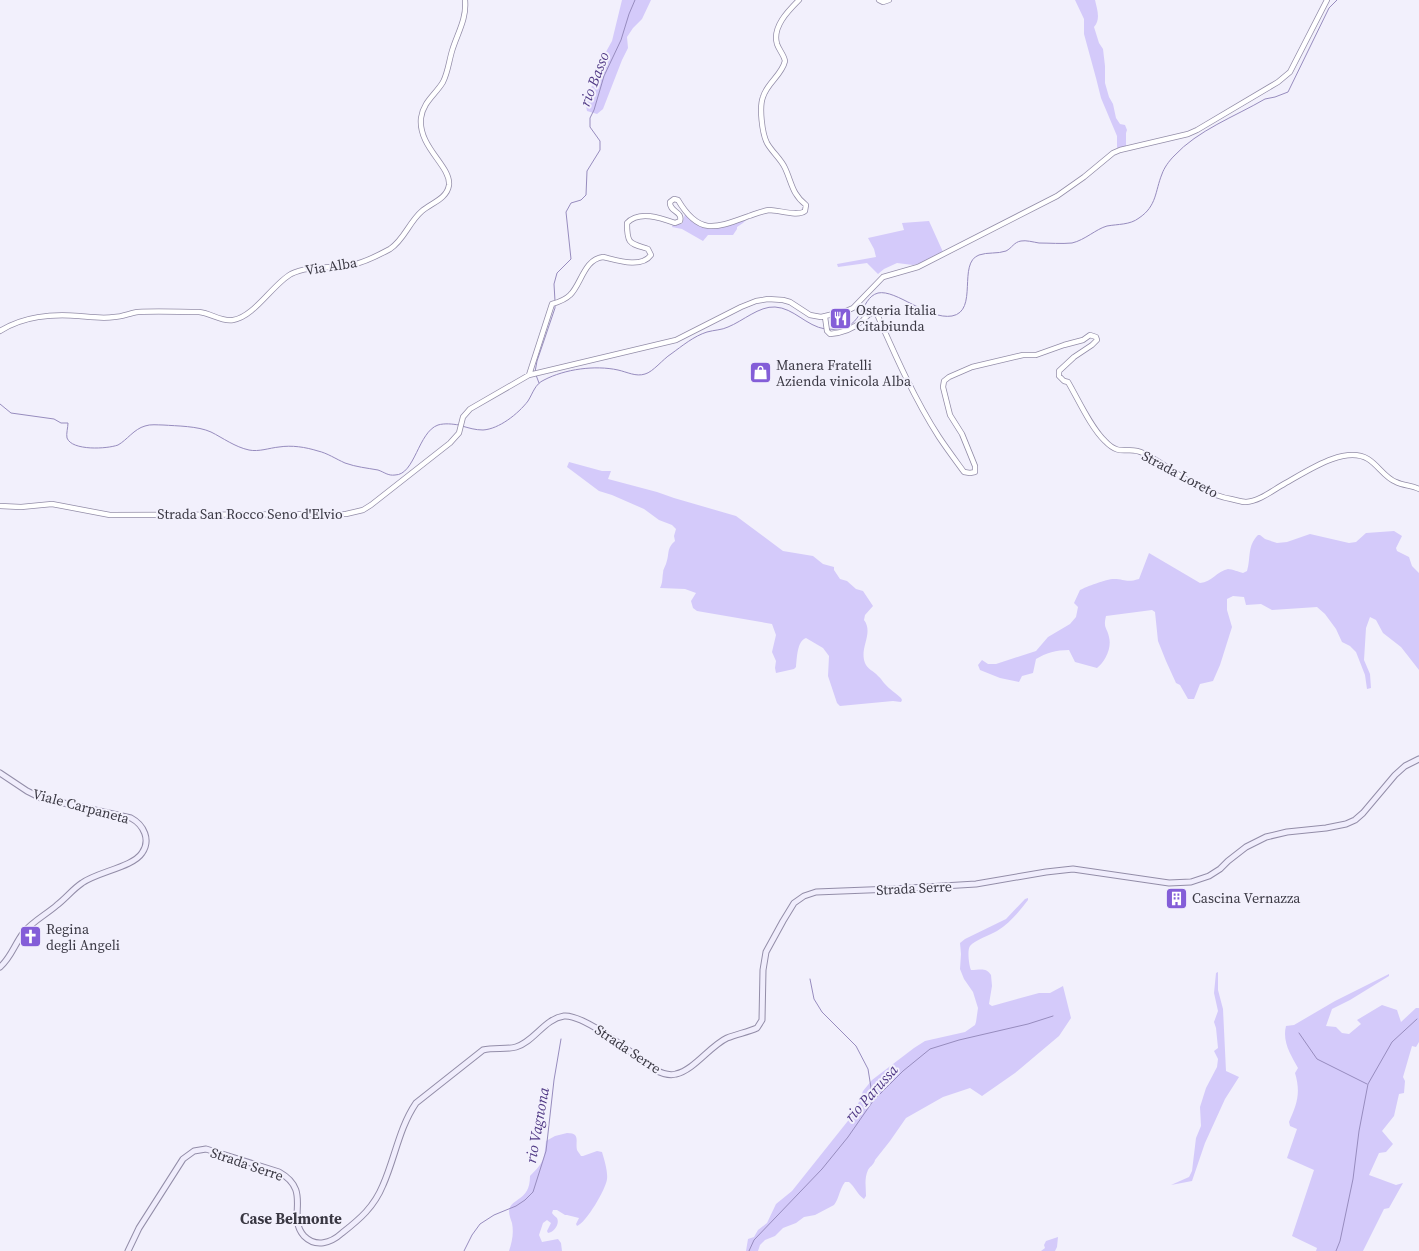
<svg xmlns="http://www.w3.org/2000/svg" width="1419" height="1251" viewBox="0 0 1419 1251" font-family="'Source Serif 4',serif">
<rect width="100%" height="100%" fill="#f2f0fc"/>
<!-- green -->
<path fill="#d4cafa" d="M 622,0 L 651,0 L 642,19 L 633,28 L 627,37 L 628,48 L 622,60 L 603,109 L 597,114 L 587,111 L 586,106 L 597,68 L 612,41 Z
M 1075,0 L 1095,0 C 1097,9 1101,19 1094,27 L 1099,43 L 1103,49 L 1105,66 L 1105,83 L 1109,97 L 1113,104 L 1116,118 L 1120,124 L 1125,125 L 1127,130 L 1126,133 L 1126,147 L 1117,148 L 1117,136 L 1101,98 L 1096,78 L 1084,34 L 1084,19 Z
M 685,214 C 707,235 721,228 747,219 L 743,223 L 737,227 L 737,229 L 733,235 L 708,235 L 703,241 L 682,229 L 672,227 L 673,224 L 682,224 Z
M 929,221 L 943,252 L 921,263 L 913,265 L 897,263 L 884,269 L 878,274 L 867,263 L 838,267 L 837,264 L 876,257 L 874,249 L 868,238 L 904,230 L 902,223 Z
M 569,462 L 602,471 L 611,471 L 608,479 L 657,492 L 674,498 L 736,516 L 783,551 L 813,556 L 823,564 L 834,567 L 834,570 L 840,579 L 847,581 L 856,589 L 863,591 L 873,606 L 865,615 L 864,620 C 874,633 859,648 865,663 C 867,669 874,671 878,676 C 881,678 882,681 884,683 C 889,689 896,693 901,698 L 902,700 L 901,702 L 893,701 L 840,706 L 837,703 L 828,676 L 829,656 L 823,648 L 806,638 C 797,641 797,658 796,667 L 794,669 L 776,673 L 775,668 L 776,661 L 772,652 L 776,635 L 772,624 L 697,611 L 693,608 L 691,601 L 696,593 L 685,589 L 660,588 C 663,582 662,579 663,573 C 663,569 665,567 666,564 C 670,553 666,549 675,541 L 674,536 L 676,529 L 672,525 L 659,520 L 644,509 L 612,495 L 599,491 L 567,467 Z
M 1394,531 L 1402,536 L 1396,548 L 1397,551 L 1409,557 L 1412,566 L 1419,573 L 1419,670 L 1401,647 L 1383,633 L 1376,620 L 1370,617 L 1366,628 L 1364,660 L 1370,674 L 1371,688 L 1367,689 L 1365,675 L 1356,652 L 1350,646 L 1342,642 L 1336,629 L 1325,614 L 1317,607 L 1272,610 L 1261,604 L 1246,605 L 1244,597 L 1233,596 L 1227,599 L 1227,610 L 1232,627 L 1220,665 L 1213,681 L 1200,684 L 1194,699 L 1188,699 L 1180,685 L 1176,683 L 1166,661 L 1158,641 L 1155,612 L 1152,610 L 1106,616 C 1103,629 1107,627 1109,637 C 1112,648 1105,662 1097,668 L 1075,662 L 1069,650 C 1056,650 1046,653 1036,659 L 1033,673 L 1022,676 L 1019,682 L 1000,678 L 980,670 L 978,665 L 982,660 L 988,664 L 996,664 L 1036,651 L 1048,637 L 1070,624 L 1076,617 L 1078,607 L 1074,603 L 1080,590 C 1086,587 1106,579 1114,579 C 1125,579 1126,583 1139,579 L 1149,553 L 1200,583 C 1212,582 1217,571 1228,569 C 1232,569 1239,572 1243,573 L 1247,571 C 1251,558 1247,546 1258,535 L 1260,535 L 1265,539 L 1277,543 L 1287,542 L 1310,534 L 1349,543 L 1356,542 L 1366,533 Z
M 1028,898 L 1028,900 C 1019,912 1010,923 997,931 C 990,935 975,940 970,946 C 967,950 969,966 971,970 C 980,970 986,967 991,975 L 992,986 L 989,1004 L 992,1006 L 1039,993 L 1050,993 L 1063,986 L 1071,1018 L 1059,1036 L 1015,1073 L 982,1096 L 970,1088 L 943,1097 L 906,1118 L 890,1141 L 875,1160 C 874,1165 870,1166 868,1170 C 864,1179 866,1187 866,1196 L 864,1199 C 857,1194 855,1187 849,1182 L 845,1182 C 839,1190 839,1199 834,1205 L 815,1215 L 804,1217 L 796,1223 L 783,1228 L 775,1236 L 765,1240 L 760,1245 L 758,1251 L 746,1251 L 748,1239 L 754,1237 L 758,1230 L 767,1223 L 776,1204 L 792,1191 L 855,1112 L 863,1091 L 872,1080 L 914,1048 L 925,1041 L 965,1032 L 975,1025 L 976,1022 L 978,1008 L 973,992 L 964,979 L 960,969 L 961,954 L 960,943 L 965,939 L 1006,919 L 1025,899 Z
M 1218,972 L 1218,990 L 1223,1009 L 1226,1071 L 1239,1077 L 1225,1099 L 1205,1143 L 1192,1181 L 1171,1185 L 1189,1177 L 1192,1171 L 1196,1138 L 1201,1126 L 1200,1107 L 1206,1088 L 1217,1067 L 1218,1059 L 1214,1051 L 1218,1048 L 1216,1028 L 1214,1022 L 1218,1011 L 1214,993 L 1216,973 Z
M 1389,974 L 1389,976 L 1350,1000 L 1332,1009 L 1326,1026 L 1336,1027 L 1342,1033 L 1349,1034 L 1361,1024 L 1357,1020 L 1382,1005 L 1397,1010 L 1401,1022 L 1416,1008 L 1419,1008 L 1419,1042 L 1416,1047 L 1412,1046 L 1403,1077 L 1405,1081 L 1404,1093 L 1399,1094 L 1394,1116 L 1382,1131 L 1393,1144 L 1386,1152 L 1379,1153 L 1369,1175 L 1396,1185 L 1403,1183 L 1389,1208 L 1384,1209 L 1363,1251 L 1316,1251 L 1317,1248 L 1292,1236 L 1314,1170 L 1287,1158 L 1297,1129 L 1290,1126 L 1289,1122 C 1297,1104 1301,1093 1295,1073 L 1298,1068 C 1291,1055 1282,1042 1286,1026 L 1294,1025 L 1335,1001 Z
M 567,1133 C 581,1133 575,1141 577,1150 C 578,1152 580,1154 581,1156 L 583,1156 L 597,1151 L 602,1152 C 604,1159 608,1171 607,1179 C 606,1189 586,1223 577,1226 L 576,1224 L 579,1218 L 567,1215 L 565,1215 L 557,1210 L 553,1210 L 552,1213 C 553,1215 555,1216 557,1218 C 560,1224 554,1232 548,1233 L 547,1231 L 551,1223 L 547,1220 L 543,1223 L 539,1235 L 542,1242 L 558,1239 L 561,1243 L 562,1251 L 509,1251 C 512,1242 514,1233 512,1223 C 511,1220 509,1215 509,1211 C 511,1197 530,1202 530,1176 C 544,1162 544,1160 546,1141 L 555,1136 Z
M 1058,1237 L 1057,1247 L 1055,1251 L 1041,1251 L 1045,1248 L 1044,1245 L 1046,1241 Z"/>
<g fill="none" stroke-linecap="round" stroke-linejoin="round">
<!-- stream -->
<path stroke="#978cbe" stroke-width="1" d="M 555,301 L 554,284 L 557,273 L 571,259 L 566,212 L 571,203 L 581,200 L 586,195 L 587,171 L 600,150 L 600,141 L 590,127 L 590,118 L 594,110 L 604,76 L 621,40 L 629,14 L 635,0
M 828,329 C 864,334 859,298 878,293 C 896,289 928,320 952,316 C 979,311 957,263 979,255 C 987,252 998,254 1006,251 C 1012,248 1014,242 1021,241 C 1026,240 1033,242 1039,243 C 1049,243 1062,244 1072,243 C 1085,240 1096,229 1107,226 C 1118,224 1130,225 1139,218 C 1157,206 1155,191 1162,174 C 1164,168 1169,161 1174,156 C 1198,130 1234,117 1265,99 L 1275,97 L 1288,92 L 1329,8 L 1337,0
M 535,372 L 537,361 L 555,308 L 555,304
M 536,375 L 539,383
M 0,404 L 11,413 L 54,419 L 61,423 L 68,423 C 68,427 66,434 67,438 C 72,451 107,449 118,445 C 127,440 134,429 145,426 C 150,424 158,425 163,425 C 177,426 198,426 211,432 C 223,438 235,447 249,450 C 259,452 269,448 279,447 C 292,445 305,447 318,451 C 327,453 336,459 345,463 C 356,467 367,468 378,470 C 384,472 388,476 395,475 C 415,475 418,432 438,425 C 445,423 452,424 459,425
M 462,426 C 469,428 475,430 483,430 C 499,429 518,414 528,401 C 533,393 535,384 544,380 C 565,369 595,365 618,370 C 627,372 636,377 645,374 C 653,372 663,359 671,354 C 682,346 694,336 707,332 C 714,330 722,330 728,327 C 743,321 759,306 775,307 C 794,308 806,326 825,329
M 810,979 L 814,999 L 822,1012 L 856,1046 L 868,1069 L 873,1100
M 1299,1033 L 1317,1059 L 1367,1084
M 464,1251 L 472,1235 L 480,1224 L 494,1215 L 516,1206 L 525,1200 L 533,1192 L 546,1151 L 554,1080 L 561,1039
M 749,1251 L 754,1240 L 822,1169 L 848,1137 L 873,1101 L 903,1071 L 930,1049 L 959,1040 L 1028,1024 L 1053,1016
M 1336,1251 L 1340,1241 L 1353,1179 L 1359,1131 L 1368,1084 L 1392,1042 L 1417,1019"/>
<defs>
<path id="tertiary" d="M 879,0 L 883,2 L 889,0
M 825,317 L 827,331 L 830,334 C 842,333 853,329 862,321 C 866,317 868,314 874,312 L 877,314 C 895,355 915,400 939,437 C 947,449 956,461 964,472 L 970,473 L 975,472 L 975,466 L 962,434 L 950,415 L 943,387 L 944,381 L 949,377 L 972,367 L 1023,355 L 1036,355 L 1064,345 L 1083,340 L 1090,335 L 1096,337 L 1097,340 L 1092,345 L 1074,357 L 1059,371 L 1059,376 L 1064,381 L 1068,382 C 1078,399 1091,428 1105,441 C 1121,458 1128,445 1143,453 C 1174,468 1197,493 1231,499 C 1236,500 1242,502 1246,502 C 1260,501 1273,490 1284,484 C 1306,472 1344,445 1368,459 C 1378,465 1385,478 1396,482 C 1404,486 1412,485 1419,489
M 0,331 C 24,316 51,314 79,316 C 90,317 103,319 114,317 C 122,317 130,313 138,312 C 157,311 180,312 199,312 C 211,313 221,322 233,320 C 254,317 273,284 291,274 C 309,265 331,269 351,265 C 363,263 379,255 390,249 C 404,240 409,222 422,211 C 431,203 447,199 449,185 C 451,166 418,147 421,118 C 423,102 436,94 443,82 C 448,72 449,61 452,51 C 457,34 467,19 465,0
M 529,375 L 552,304 C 559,302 565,300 570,295 C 581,285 584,259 603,257 C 616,260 641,269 651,255 L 648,249 C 630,243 627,245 627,223 C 639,210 661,218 675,223 L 680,221 C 683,211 669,212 670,202 L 674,199 L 678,200 C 699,236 716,228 749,216 C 755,214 762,211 769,210 C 779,210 798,217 805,211 L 806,205 C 792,194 792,183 785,168 C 781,159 772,152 767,143 C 762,133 759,107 763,97 C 767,83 782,75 785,61 C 784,55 779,50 777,44 C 772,27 788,11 799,0
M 0,506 L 21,507 L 52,504 L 110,515 L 346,514 L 363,510 L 371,505 L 450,443 L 459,433 L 463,417 L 470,409 L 529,375 L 676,340 L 741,307 L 756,301 L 768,299 L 783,300 L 790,302 L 810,315 L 821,317 L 846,311 L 853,308 L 883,277 L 918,267 L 1057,196 L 1084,177 L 1113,153 L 1120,150 L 1188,134 L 1197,130 L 1278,82 L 1290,72 L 1327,0"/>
<path id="secondary" d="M 0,773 L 27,791 L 41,798 L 131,818 C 144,825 151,840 142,853 C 133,867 97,872 82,883 C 73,889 66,898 57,905 C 47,914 33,921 24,932 C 15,943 11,958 0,967
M 128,1251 L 139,1228 L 183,1159 L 194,1151 L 206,1149 L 279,1172 C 313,1191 286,1216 304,1236 C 316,1248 331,1243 342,1233 C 360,1219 374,1207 383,1185 C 395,1158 399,1128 416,1103 L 483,1050 C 494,1047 506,1050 516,1047 C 535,1041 544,1019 564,1016 C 585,1014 637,1057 655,1070 C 661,1073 669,1076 676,1074 C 694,1070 710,1046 727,1038 C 737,1034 748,1032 757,1028 L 762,1020 L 763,970 L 766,952 L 783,921 L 794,903 L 804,896 L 816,892 L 893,889 L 976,884 L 1046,872 L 1073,869 L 1169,883 L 1191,882 L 1209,876 L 1220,869 L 1228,861 L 1246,847 L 1266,837 L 1287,832 L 1326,828 L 1346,824 L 1355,820 L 1363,813 L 1395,775 L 1405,766 L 1419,759"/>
</defs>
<!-- tertiary casing -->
<use href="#tertiary" stroke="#938da8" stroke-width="6"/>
<!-- secondary casing -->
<use href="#secondary" stroke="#938da8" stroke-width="7"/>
<!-- tertiary -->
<use href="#tertiary" stroke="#fff" stroke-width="4.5"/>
<!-- secondary -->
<use href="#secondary" stroke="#f0edfc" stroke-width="5"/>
</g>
<!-- icons -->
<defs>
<symbol id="restaurant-square" viewBox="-11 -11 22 22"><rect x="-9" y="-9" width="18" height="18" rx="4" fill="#845ed8" stroke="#f2f0fc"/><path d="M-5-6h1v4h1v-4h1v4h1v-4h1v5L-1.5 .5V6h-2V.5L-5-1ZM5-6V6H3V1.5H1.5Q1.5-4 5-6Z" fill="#fff"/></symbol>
<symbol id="shop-square" viewBox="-11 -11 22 22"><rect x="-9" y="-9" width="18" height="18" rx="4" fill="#845ed8" stroke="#f2f0fc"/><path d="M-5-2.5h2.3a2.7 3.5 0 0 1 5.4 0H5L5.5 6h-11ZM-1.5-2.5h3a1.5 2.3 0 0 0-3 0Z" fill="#fff"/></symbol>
<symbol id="building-square" viewBox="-11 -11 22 22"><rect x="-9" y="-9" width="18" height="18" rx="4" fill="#845ed8" stroke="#f2f0fc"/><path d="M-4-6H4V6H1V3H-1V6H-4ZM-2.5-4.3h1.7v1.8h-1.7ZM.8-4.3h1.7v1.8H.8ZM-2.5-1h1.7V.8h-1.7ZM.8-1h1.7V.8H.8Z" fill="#fff"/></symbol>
<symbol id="church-square" viewBox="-11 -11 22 22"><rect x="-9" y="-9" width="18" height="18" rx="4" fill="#845ed8" stroke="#f2f0fc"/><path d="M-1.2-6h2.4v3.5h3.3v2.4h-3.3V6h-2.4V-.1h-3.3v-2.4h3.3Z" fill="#fff"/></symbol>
</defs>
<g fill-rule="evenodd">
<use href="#restaurant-square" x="828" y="306" width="25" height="25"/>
<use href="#shop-square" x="748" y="360" width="25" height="25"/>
<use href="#building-square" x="1164" y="886" width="25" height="25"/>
<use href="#church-square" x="18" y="924" width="25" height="25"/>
</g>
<g text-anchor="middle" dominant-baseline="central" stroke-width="4" stroke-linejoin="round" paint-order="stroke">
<!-- street labels -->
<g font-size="14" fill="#3a3843" stroke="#f2f0fc">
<text transform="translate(331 266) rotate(-9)">Via Alba</text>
<text transform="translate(1180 474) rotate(28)">Strada Loreto</text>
<text x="250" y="514">Strada San Rocco Seno d'Elvio</text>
<text transform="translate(81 806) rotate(15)">Viale Carpaneta</text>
<text transform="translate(914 888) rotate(-3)">Strada Serre</text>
<text transform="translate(628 1049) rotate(34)">Strada Serre</text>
<text transform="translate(247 1164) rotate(19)">Strada Serre</text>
</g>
<!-- poi labels -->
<g font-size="14" fill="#3a3843" stroke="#f2f0fc" text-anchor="start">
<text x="856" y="310">Osteria Italia<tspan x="856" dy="16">Citabiunda</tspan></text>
<text x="776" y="365">Manera Fratelli<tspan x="776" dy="16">Azienda vinicola Alba</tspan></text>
<text x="1192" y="898">Cascina Vernazza</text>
<text x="46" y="929">Regina<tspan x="46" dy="16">degli Angeli</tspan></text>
</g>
<!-- water labels -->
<g font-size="15" font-style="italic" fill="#513a86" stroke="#f2f0fc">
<text transform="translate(594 79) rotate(-69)">rio Basso</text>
<text transform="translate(871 1093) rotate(-48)">rio Parussa</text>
<text transform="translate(537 1125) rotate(-80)">rio Vagnona</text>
</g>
<!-- neighbourhood labels -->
<g font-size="15" font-weight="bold" fill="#3a3843" stroke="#f2f0fc">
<text x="291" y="1218">Case Belmonte</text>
</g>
</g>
</svg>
